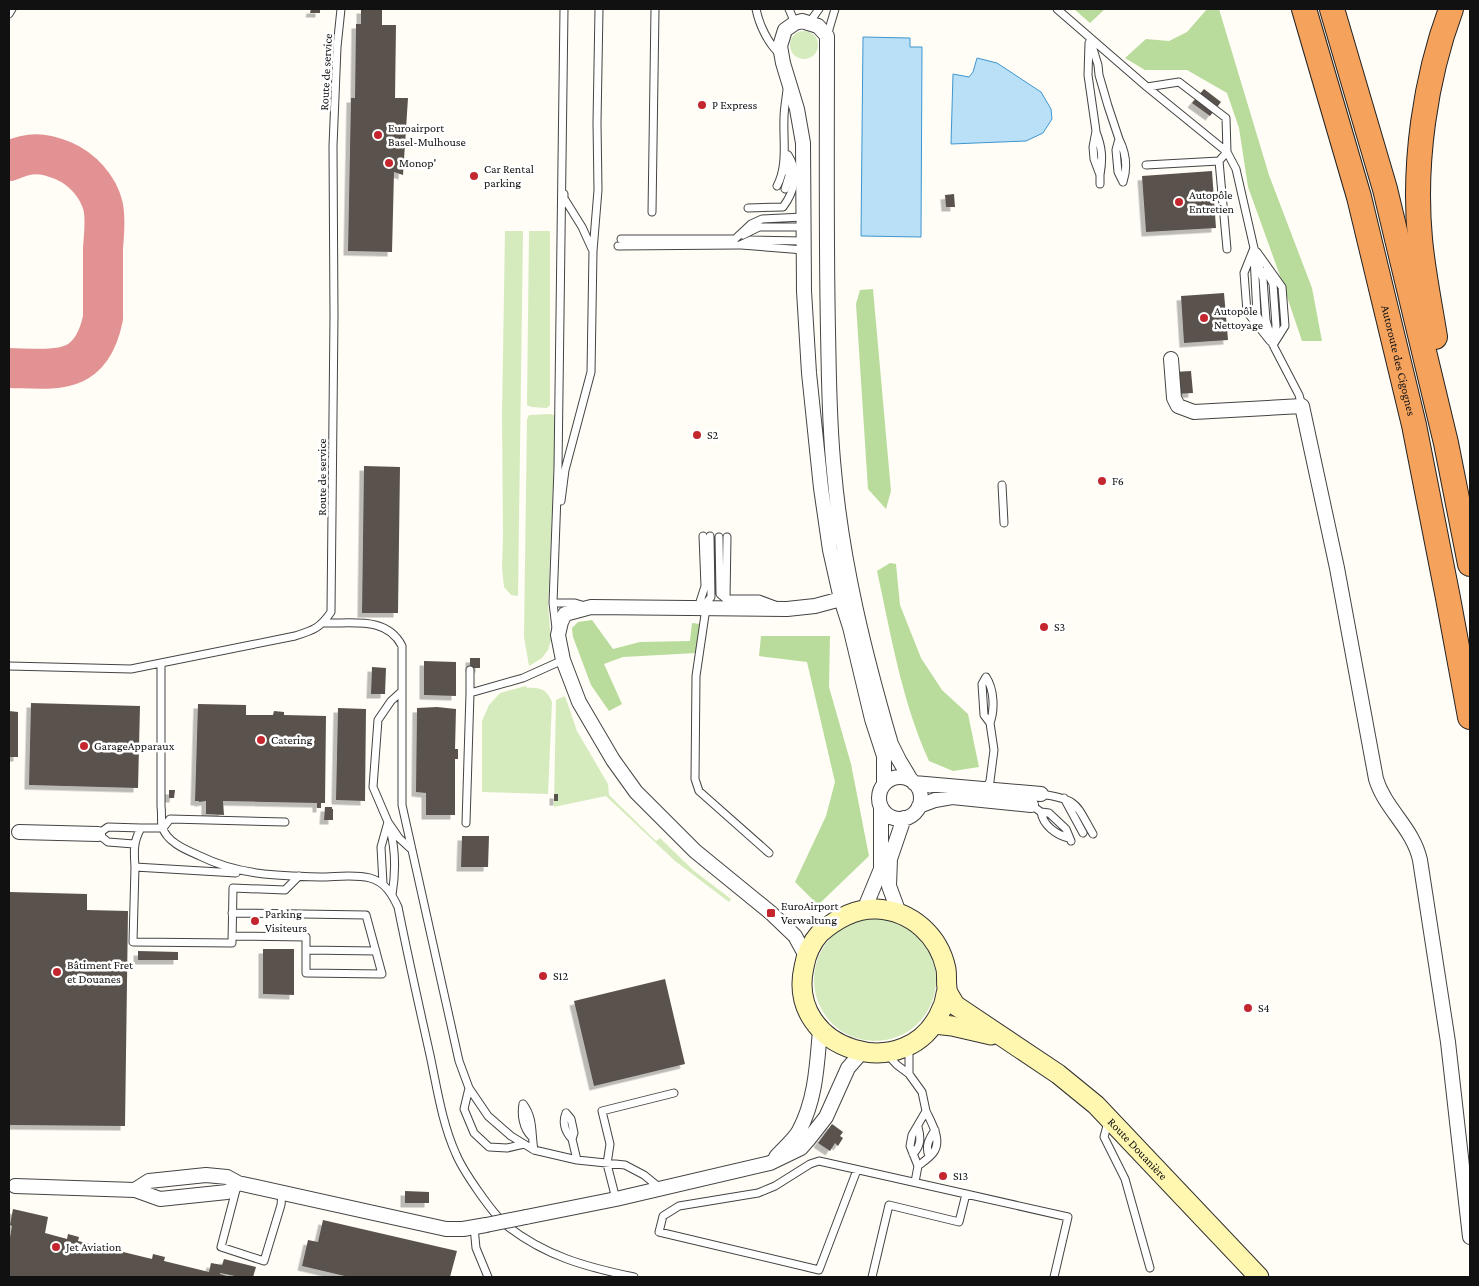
<svg xmlns="http://www.w3.org/2000/svg" width="1479" height="1286" viewBox="0 0 1479 1286" font-family="'Crimson Pro',serif">
<defs>
<filter id="shadow"><feDropShadow dx="-4.5" dy="4.5" stdDeviation="0" flood-color="#0004"/></filter>
</defs>
<rect width="100%" height="100%" fill="#fffdf5"/>
<!-- green -->
<path fill="#d5ebbd" d="M790 45a14 14 0 1 1 28 0a14 14 0 1 1-28 0Z
M 505,231 L 523,231 L 518,596 L 511,595 L 504,587 L 502,568 L 503,536 L 502,414 Z
M 529,231 L 550,231 L 550,405 L 547,408 L 531,407 L 527,405 Z
M 551,414 L 556,416 L 548,605 L 551,640 L 548,650 L 542,658 L 529,666 L 524,637 L 527,419 L 529,415 Z
M 526,686 L 527,688 C 541,687 547,690 552,702 L 548,794 L 482,792 L 482,721 L 489,705 L 500,693 Z
M 565,696 L 577,731 L 608,784 L 609,795 L 656,841 L 660,838 L 693,870 L 731,899 L 729,902 L 675,861 L 606,796 L 554,807 L 556,700 Z
M814 980a61 61 0 1 1 122 0a61 61 0 1 1-122 0Z"/>
<!-- forest -->
<path fill="#b9dc9c" d="M 1074,9 L 1105,9 L 1090,23 Z
M 1207,9 L 1219,9 L 1269,175 L 1312,288 L 1322,341 L 1302,341 L 1279,273 L 1248,187 L 1239,128 L 1227,93 L 1187,70 L 1145,70 L 1125,58 L 1146,39 L 1169,41 L 1187,32 Z
M 873,289 L 891,491 L 886,509 L 868,489 L 856,304 L 860,290 Z
M 890,563 L 896,564 L 900,605 L 921,658 L 942,690 L 968,714 L 979,767 L 953,771 L 929,761 C 902,702 891,635 877,571 Z
M 592,620 L 613,649 L 640,642 L 690,641 L 692,623 L 700,624 L 696,653 L 623,657 L 604,664 L 622,704 L 609,711 L 591,685 L 573,637 L 572,628 L 578,622 Z
M 761,636 L 830,636 L 829,687 L 851,764 L 869,856 L 818,905 L 795,882 L 826,816 L 835,782 L 807,662 L 759,656 Z"/>
<!-- water -->
<path fill="#b9e0f7" stroke="#3f96cf" d="M 863,37 L 910,38 L 910,47 L 922,47 L 921,237 L 861,236 Z
M 977,58 L 997,63 L 1041,92 L 1051,109 L 1052,119 L 1043,133 L 1026,141 L 951,144 L 953,74 L 969,77 L 973,72 Z"/>
<g fill="none" stroke-linecap="round" stroke-linejoin="round">
<!-- taxiway -->
<path stroke="#e29292" stroke-width="40" d="M 9,161 C 30,152 42,152 64,161 C 82,169 98,186 103,206 C 106,219 104,235 103,248 C 103,272 103,295 103,318 C 91,376 57,369 9,368"/>
</g>
<!-- building -->
<path fill="#5a524d" filter="url(#shadow)" d="M 311,9 L 320,9 L 320,13 L 310,13 Z
M 361,9 L 382,9 L 382,25 L 396,25 L 395,98 L 408,98 L 403,175 L 394,172 L 392,252 L 348,251 L 351,98 L 355,98 L 356,24 L 361,24 Z
M 1204,89 L 1221,102 L 1210,116 L 1192,103 Z
M 1212,171 L 1216,228 L 1146,232 L 1142,176 Z
M 954,194 L 955,207 L 946,207 L 945,195 Z
M 1224,293 L 1228,340 L 1184,343 L 1181,296 Z
M 1191,371 L 1193,393 L 1176,394 L 1174,372 Z
M 364,466 L 400,467 L 398,613 L 362,613 Z
M 470,658 L 480,658 L 480,668 L 470,668 Z
M 424,661 L 456,662 L 456,696 L 424,695 Z
M 372,667 L 386,668 L 385,694 L 371,694 Z
M 31,703 L 140,706 L 138,788 L 29,785 Z
M 198,704 L 246,705 L 246,715 L 273,715 L 274,711 L 284,712 L 284,715 L 326,716 L 325,803 L 321,803 L 321,808 L 317,808 L 317,803 L 223,801 L 224,815 L 206,814 L 206,801 L 199,802 L 199,801 L 195,801 Z
M 437,707 L 456,709 L 455,749 L 458,749 L 458,759 L 455,759 L 455,815 L 426,815 L 426,793 L 416,792 L 417,708 Z
M 338,708 L 366,709 L 365,801 L 336,800 Z
M 9,711 L 18,712 L 18,757 L 9,757 Z
M 169,790 L 175,790 L 174,798 L 169,798 Z
M 554,794 L 558,794 L 558,801 L 554,801 Z
M 325,807 L 332,807 L 332,809 L 333,809 L 333,820 L 324,820 Z
M 462,836 L 489,836 L 488,867 L 461,867 Z
M 9,892 L 87,894 L 87,910 L 128,911 L 125,1126 L 9,1125 Z
M 263,949 L 294,949 L 294,995 L 263,994 Z
M 138,951 L 178,952 L 178,960 L 138,960 Z
M 665,979 L 685,1064 L 594,1086 L 574,1001 Z
M 832,1124 L 843,1132 L 840,1136 L 843,1138 L 838,1146 L 835,1143 L 830,1151 L 818,1143 Z
M 405,1191 L 429,1192 L 429,1203 L 405,1203 Z
M 13,1209 L 48,1217 L 45,1233 L 67,1239 L 68,1234 L 79,1237 L 78,1241 L 152,1259 L 153,1254 L 165,1257 L 164,1261 L 209,1272 L 211,1263 L 222,1265 L 224,1259 L 256,1267 L 253,1277 L 240,1277 L 220,1273 L 220,1274 L 230,1277 L 9,1277 L 9,1243 L 12,1226 L 10,1225 Z
M 323,1220 L 457,1251 L 450,1277 L 349,1277 L 302,1266 L 308,1240 L 318,1242 Z"/>
<g fill="none" stroke-linecap="round" stroke-linejoin="round">
<defs>
<path id="service" d="M 756,9 C 759,24 768,44 780,54
M 789,9 L 795,23
M 1057,9 L 1147,87 L 1227,152 L 1236,169 L 1254,248 L 1263,279 L 1266,320 L 1273,345 L 1299,395 L 1302,406
M 9,14 L 12,9
M 809,23 L 819,9
M 827,36 L 835,9
M 1090,39 L 1098,65 L 1099,75 L 1108,106 L 1119,139 L 1116,150 L 1118,172 L 1123,182
M 1089,43 L 1088,75 L 1096,131 L 1093,147 L 1094,159 L 1100,175 L 1100,184
M 1096,132 C 1102,147 1103,158 1100,175
M 1119,139 C 1126,153 1128,167 1123,182
M 1219,161 L 1227,249
M 1146,165 L 1219,161 L 1227,152 L 1226,118 L 1179,82 L 1147,87
M 777,186 C 788,165 783,141 784,118 C 784,109 786,99 787,90
M 785,189 L 789,176 L 788,158
M 564,194 L 564,198 L 582,227 L 592,249
M 748,208 L 783,207 C 795,191 799,172 788,155
M 652,212 L 655,9
M 743,235 L 759,227 L 803,227
M 621,239 L 735,239 L 751,224 L 762,219 L 803,217
M 741,245 L 804,250
M 618,246 L 740,245 L 751,240 L 804,241
M 1254,248 L 1244,273 L 1247,312 L 1270,341
M 1257,252 L 1282,287 L 1285,326 L 1273,345
M 1254,257 L 1257,315 L 1263,327
M 1266,270 L 1273,284 L 1276,326 L 1274,342
M 1002,485 L 1004,523
M 561,501 L 565,470 L 591,372 L 593,251 L 598,190 L 597,123 L 599,9
M 719,537 L 720,594 L 726,599
M 727,537 L 726,599 L 759,599 L 775,605
M 553,603 L 575,603 L 585,606
M 698,608 L 705,586 L 703,536
M 702,608 L 711,597 L 710,536
M 706,608 L 696,676 L 695,779 L 699,791 L 769,853
M 324,623 C 352,624 387,616 402,646 L 402,805 L 459,1061 L 469,1088 L 488,1116 L 511,1136 L 534,1150 L 577,1160 L 625,1165 L 644,1175 L 660,1188
M 556,628 L 553,603 L 558,468 L 564,9
M 161,663 L 161,806 C 162,813 161,820 162,826 C 166,842 186,850 200,856 C 238,875 278,876 320,877 C 336,877 354,874 370,878 C 385,882 392,894 398,907 C 408,957 419,1006 430,1055 C 437,1088 442,1123 456,1154 C 463,1171 492,1213 506,1225 C 545,1256 586,1267 634,1277
M 9,666 L 131,669 L 295,636 C 314,630 320,628 331,612 L 334,316 L 333,146 L 337,47 L 341,9
M 401,692 L 391,701 L 378,720 L 373,787 L 388,822 L 399,838 L 411,849
M 470,693 L 470,670
M 986,788 L 990,781 L 994,750 L 990,723 L 984,715 L 982,684 L 986,677 C 994,689 995,709 990,723
M 1041,794 C 1079,800 1075,803 1093,834
M 1064,798 L 1083,833
M 1031,805 L 1041,812 L 1049,813 L 1066,829 L 1071,841
M 1041,812 C 1043,825 1056,835 1069,838
M 466,823 L 470,693 L 523,678 L 563,660
M 390,829 C 396,851 396,871 392,895
M 134,844 L 108,842 L 98,834 L 108,827 L 141,828
M 135,867 L 133,942 L 232,943 L 233,888 L 285,890 L 299,876
M 236,873 L 135,867 C 134,852 133,842 141,828 L 163,828 L 170,819 L 285,822
M 383,884 L 381,847 L 388,822
M 232,936 L 306,937 L 306,973 L 382,974 L 366,915 L 232,913
M 306,950 L 376,951
M 886,1053 L 897,1065 L 909,1074 L 909,1046
M 909,1074 L 922,1092 L 926,1111
M 469,1088 L 464,1109 L 474,1133 L 489,1147 L 507,1148 L 524,1144
M 523,1104 C 534,1118 531,1134 534,1150
M 523,1104 C 521,1114 523,1128 531,1136
M 566,1113 L 571,1119 L 574,1133 L 572,1139 L 577,1160
M 566,1113 C 562,1122 565,1132 572,1139
M 1108,1122 L 1104,1137 L 1125,1179 L 1150,1268
M 913,1154 C 921,1146 921,1138 918,1127
M 929,1156 C 925,1146 929,1139 935,1130
M 857,1170 L 819,1270 L 659,1232 L 663,1216 L 679,1206 L 758,1193 L 775,1186 L 810,1164 L 819,1161 C 868,1172 917,1183 966,1194 L 959,1222 L 889,1205 L 872,1277
M 915,1182 L 918,1166 L 910,1146 L 912,1135 L 926,1111 C 931,1122 943,1141 933,1153 C 929,1158 923,1162 918,1166
M 237,1186 L 221,1247 L 264,1261 L 281,1205 L 282,1192
M 966,1194 L 1068,1217 L 1054,1277
M 616,1199 L 607,1164 L 610,1144 L 602,1111 L 674,1093
M 474,1227 L 476,1248 L 488,1277"/>
<path id="minor" d="M 1171,359 L 1174,398 L 1178,406 L 1194,412 L 1302,406 L 1337,568 L 1376,779 C 1385,809 1413,828 1420,860 L 1448,1042 L 1470,1237
M879 798a21 21 0 1 1 42 0a21 21 0 1 1-42 0Z
M 914,783 L 1041,794
M 884,784 L 884,756 L 872,719 L 850,627 L 841,599 L 830,550 L 821,488 L 809,373 L 804,291 L 803,143 L 797,109 L 783,63 L 780,46 L 785,30 L 795,23 L 802,21 L 818,26 L 827,36 C 827,135 826,233 828,331 C 829,377 829,424 834,471 C 842,563 865,655 891,744 L 899,760 L 911,780
M 919,806 L 935,800 L 952,797 L 1031,805
M 19,832 L 98,834
M 864,910 L 881,869 L 881,808
M 899,913 L 889,886 L 890,859 L 904,818
M 806,956 L 795,936 L 771,913 L 695,851 L 636,792 L 613,760 L 579,702 L 563,660 L 558,635 L 561,622 L 565,614 L 591,607 L 787,609 L 815,606 L 841,599
M 776,1157 C 783,1149 794,1140 799,1131 C 816,1099 817,1064 820,1030
M 238,1183 L 227,1192 L 160,1199 L 135,1190 L 149,1181 L 206,1175 L 227,1177 L 238,1183 L 446,1229 L 463,1229 L 486,1225
M 15,1186 L 135,1190
M 526,1217 L 616,1199 L 770,1163 L 801,1148 L 808,1140 L 826,1117 L 848,1068 L 861,1053"/>
<g id="secondary">
<path id="s1" d="M 947,990 C 945,996 945,1003 942,1008 C 910,1089 785,1051 804,967 C 806,955 812,942 820,933 C 836,919 855,908 877,909 C 912,911 939,936 946,969 C 947,975 946,981 947,988 C 947,993 952,999 955,1005 L 1058,1074 L 1096,1105 L 1259,1277"/>
<path d="M 934,1024 L 952,1026 L 991,1035"/>
</g>
<g id="motorway">
<path id="s2" d="M 1304,9 L 1359,197 L 1414,425 L 1448,598 L 1470,717"/>
<path d="M 1332,9 L 1385,189 L 1446,443 L 1470,564"/>
<path d="M 1435,337 C 1430,305 1423,272 1420,239 C 1413,164 1425,79 1451,9"/>
</g>
</defs>
<!-- service casing -->
<use href="#service" stroke="#444" stroke-width="9"/>
<!-- minor casing -->
<use href="#minor" stroke="#444" stroke-width="16"/>
<!-- secondary casing -->
<use href="#secondary" stroke="#333" stroke-width="21"/>
<!-- motorway casing -->
<use href="#motorway" stroke="#222" stroke-width="26"/>
<!-- service -->
<use href="#service" stroke="#fff" stroke-width="7"/>
<!-- minor -->
<use href="#minor" stroke="#fff" stroke-width="14"/>
<!-- secondary -->
<use href="#secondary" stroke="#fff6b0" stroke-width="19"/>
<!-- motorway -->
<use href="#motorway" stroke="#f5a25d" stroke-width="24"/>
<defs>
<path id="minor-bridge" d="M 486,1225 L 526,1217"/>
</defs>
<!-- minor-bridge casing -->
<use href="#minor-bridge" stroke="#444" stroke-width="16" stroke-linecap="butt"/>
<!-- minor-bridge -->
<use href="#minor-bridge" stroke="#fff" stroke-width="14"/>
</g>
<!-- markers -->
<g fill="#c4262e" stroke="#fff" stroke-width="2">
<circle cx="702" cy="105" r="5"/>
<circle cx="378" cy="135" r="5"/>
<circle cx="389" cy="163" r="5"/>
<circle cx="474" cy="176" r="5"/>
<circle cx="1179" cy="202" r="5"/>
<circle cx="1204" cy="318" r="5"/>
<circle cx="697" cy="435" r="5"/>
<circle cx="1102" cy="481" r="5"/>
<circle cx="1044" cy="627" r="5"/>
<circle cx="261" cy="740" r="5"/>
<circle cx="84" cy="746" r="5"/>
<rect x="766" y="908" width="10" height="10" rx="2.5"/>
<circle cx="255" cy="921" r="5"/>
<circle cx="57" cy="972" r="5"/>
<circle cx="543" cy="976" r="5"/>
<circle cx="1248" cy="1008" r="5"/>
<circle cx="943" cy="1176" r="5"/>
<circle cx="56" cy="1247" r="5"/>
</g>
<g text-anchor="middle" dominant-baseline="central" stroke-width="5" stroke-linejoin="round" paint-order="stroke">
<!-- street labels -->
<g font-size="12" fill="#111" stroke="#fff">
<text transform="translate(326 72) rotate(-87)">Route de service</text>
<text stroke="none"><textPath href="#s2" startOffset="364">Autoroute des Cigognes</textPath></text>
<text transform="translate(322 477) rotate(-90)">Route de service</text>
<text stroke="none"><textPath href="#s1" startOffset="704">Route Douanière</textPath></text>
</g>
<!-- poi labels -->
<g font-size="12" fill="#111" stroke="#fff" text-anchor="start">
<text x="712" y="105">P Express</text>
<text x="388" y="128">Euroairport<tspan x="388" dy="14">Basel-Mulhouse</tspan></text>
<text x="399" y="163">Monop'</text>
<text x="484" y="169">Car Rental<tspan x="484" dy="14">parking</tspan></text>
<text x="1189" y="195">Autopôle<tspan x="1189" dy="14">Entretien</tspan></text>
<text x="1214" y="311">Autopôle<tspan x="1214" dy="14">Nettoyage</tspan></text>
<text x="707" y="435">S2</text>
<text x="1112" y="481">F6</text>
<text x="1054" y="627">S3</text>
<text x="271" y="740">Catering</text>
<text x="94" y="746">GarageApparaux</text>
<text x="781" y="906">EuroAirport<tspan x="781" dy="14">Verwaltung</tspan></text>
<text x="265" y="914">Parking<tspan x="265" dy="14">Visiteurs</tspan></text>
<text x="67" y="965">Bâtiment Fret<tspan x="67" dy="14">et Douanes</tspan></text>
<text x="553" y="976">S12</text>
<text x="1258" y="1008">S4</text>
<text x="953" y="1176">S13</text>
<text x="66" y="1247">Jet Aviation</text>
</g>
</g>
<!-- border -->
<rect width="1479" height="1286" fill="none" stroke="#111111" stroke-width="20"/>
</svg>
